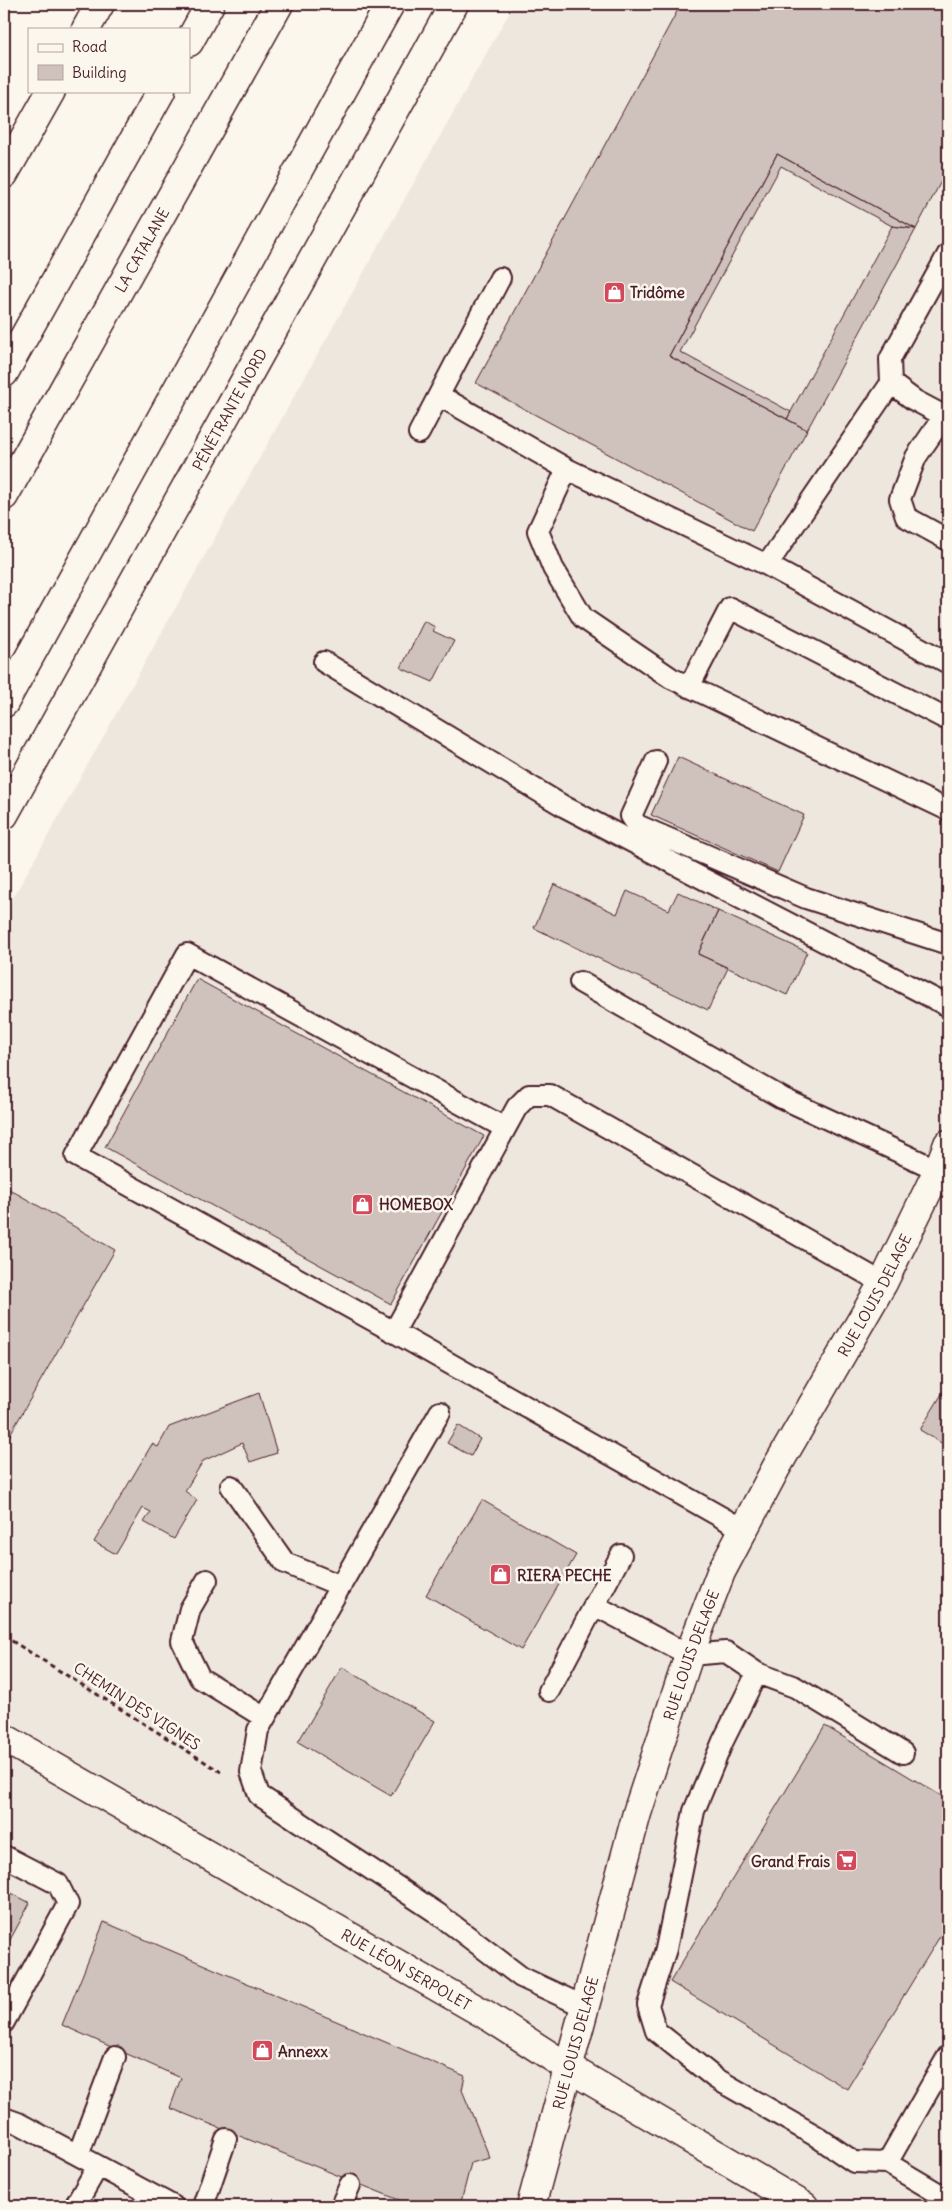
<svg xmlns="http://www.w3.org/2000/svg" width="952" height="2210" viewBox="0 0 952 2210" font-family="Delius,sans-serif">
<rect width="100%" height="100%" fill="#fbf7ec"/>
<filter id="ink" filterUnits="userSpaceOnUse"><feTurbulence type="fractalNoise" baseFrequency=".02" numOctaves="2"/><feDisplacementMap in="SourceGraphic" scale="10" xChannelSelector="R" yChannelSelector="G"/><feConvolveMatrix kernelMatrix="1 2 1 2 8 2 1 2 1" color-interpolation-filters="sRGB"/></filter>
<g filter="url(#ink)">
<!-- built -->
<path fill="#eee7de" d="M 514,4 L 948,4 L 948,2206 L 4,2206 L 4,914 Z"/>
<!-- building -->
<path fill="#cfc2bc" stroke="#4a1f2b" d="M 681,4 L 948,4 L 948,168 L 916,229 L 777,154 L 669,356 L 807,430 L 752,531 L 476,383 Z
M 777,154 L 916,229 L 892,226 L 781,166 L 680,352 L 791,412 L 787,419 L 669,356 Z
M 892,226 L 916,229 L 807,430 L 787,419 Z
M 424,621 L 435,627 L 433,631 L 454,641 L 433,682 L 401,668 Z
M 678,757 L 804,815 L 778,872 L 651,815 Z
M 554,884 L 617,914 L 627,891 L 669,910 L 678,892 L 718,911 L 698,954 L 728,968 L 708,1010 L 534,928 Z
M 718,911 L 807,952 L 787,995 L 698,954 Z
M 197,979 L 484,1136 L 391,1304 L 105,1147 Z
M 9,1189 L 115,1250 L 4,1445 L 4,1197 Z
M 948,1384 L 948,1447 L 920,1430 Z
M 259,1393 L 277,1453 L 250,1462 L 242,1443 L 203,1461 L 185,1491 L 197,1500 L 174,1539 L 144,1522 L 151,1512 L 143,1508 L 116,1554 L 94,1542 L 152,1444 L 158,1447 L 169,1427 Z
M 458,1425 L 480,1439 L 471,1456 L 447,1443 Z
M 482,1500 L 576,1555 L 521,1650 L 426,1595 Z
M 342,1667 L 435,1721 L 391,1796 L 298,1742 Z
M 825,1726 L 948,1800 L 948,1923 L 847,2089 L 670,1982 Z
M 4,1889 L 30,1903 L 4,1951 Z
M 104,1922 L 465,2076 L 462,2090 L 490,2158 L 471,2163 L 460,2206 L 408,2206 L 409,2204 L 170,2108 L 181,2078 L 62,2025 Z"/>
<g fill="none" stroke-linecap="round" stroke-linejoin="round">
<defs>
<path id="lane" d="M 948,254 L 890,359 L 891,383 L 914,400 L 948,418
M 440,396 L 567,469
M 944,416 L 916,457 L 900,499 L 906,517 L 948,540
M 419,433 L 500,278
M 767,565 L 891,383
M 324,662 L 565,807 L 948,1006
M 948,663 L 767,565 L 567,469 L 538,531 L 553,568 L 583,618 L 671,678 L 948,810
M 689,687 L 730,608 L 948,720
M 656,761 L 631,816 L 637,825 L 806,898 L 948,944
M 580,982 L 782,1098 L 938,1170
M 505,1128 L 187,954 L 76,1156 L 394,1332 L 744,1530
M 394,1332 L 517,1107 L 529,1095 L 550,1095 L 883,1283
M 440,1412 L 258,1730 L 251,1772 L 259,1795 L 437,1913 L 521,1977 L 585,2007
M 231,1486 L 285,1563 L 341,1586
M 207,1580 L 190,1609 L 182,1641 L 200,1678 L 265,1718
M 594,1605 L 689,1655 L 726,1652 L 757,1673 L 795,1687 L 903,1753
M 757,1673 L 723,1741 L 694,1811 L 666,1949 L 648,2005 L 656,2031 L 715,2078 L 816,2136 L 854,2162 L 887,2163
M 549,1691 L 621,1555
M 4,1856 L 58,1884 L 68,1904 L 4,2022
M 948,2056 L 887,2163 L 948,2199
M 4,2118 L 18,2123 L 173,2206
M 78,2155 L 115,2057
M 75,2206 L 98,2166
M 203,2206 L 226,2139
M 341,2206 L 350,2185"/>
<g id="street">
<path d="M 86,29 L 100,4"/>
<path d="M 4,174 L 51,91"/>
<path id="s1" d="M 4,1738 L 488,2016 L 569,2068 L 804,2206"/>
<path id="s2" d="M 531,2206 L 637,1813 L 689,1655 L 721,1572 L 776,1468 L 883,1283 L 938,1170 L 948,1144"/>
</g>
<g id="highway">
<path d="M 189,42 L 210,4"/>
<path d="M 4,373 L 161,91"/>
<path id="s3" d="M 4,496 L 279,4"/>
<path d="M 4,703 L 390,4"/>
<path id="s4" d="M 4,815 L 454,4"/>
</g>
</defs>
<!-- lane casing -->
<use href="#lane" stroke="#4a1f2b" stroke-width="24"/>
<!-- street casing -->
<use href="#street" stroke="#4a1f2b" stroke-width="31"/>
<!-- highway casing -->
<use href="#highway" stroke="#4a1f2b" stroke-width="31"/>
<!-- path -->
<path stroke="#4a1f2b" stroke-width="3" stroke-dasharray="5 4" stroke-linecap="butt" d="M 4,1636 L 221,1772"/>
<!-- lane -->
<use href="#lane" stroke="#fbf7ec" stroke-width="20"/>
<!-- street -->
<use href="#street" stroke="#fbf7ec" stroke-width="28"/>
<!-- highway -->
<use href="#highway" stroke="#fbf7ec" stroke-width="28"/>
</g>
</g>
<!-- icons -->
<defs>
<symbol id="shop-square" viewBox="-11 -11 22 22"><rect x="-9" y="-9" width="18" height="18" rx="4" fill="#d1495b" stroke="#fbf7ec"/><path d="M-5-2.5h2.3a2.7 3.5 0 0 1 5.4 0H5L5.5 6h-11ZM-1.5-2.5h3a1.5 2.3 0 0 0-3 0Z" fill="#fff"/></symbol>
<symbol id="supermarket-square" viewBox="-11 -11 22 22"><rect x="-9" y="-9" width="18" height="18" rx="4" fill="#d1495b" stroke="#fbf7ec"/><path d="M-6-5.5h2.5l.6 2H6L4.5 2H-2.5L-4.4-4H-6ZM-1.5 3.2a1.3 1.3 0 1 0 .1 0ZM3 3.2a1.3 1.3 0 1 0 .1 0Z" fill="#fff"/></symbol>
</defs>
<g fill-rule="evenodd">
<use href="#shop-square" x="602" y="280" width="25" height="25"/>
<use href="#shop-square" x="350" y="1192" width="25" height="25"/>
<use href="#shop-square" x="488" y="1562" width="25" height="25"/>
<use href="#supermarket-square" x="834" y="1848" width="25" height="25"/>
<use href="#shop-square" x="250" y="2038" width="25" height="25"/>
</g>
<g text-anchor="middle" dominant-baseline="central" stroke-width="5" stroke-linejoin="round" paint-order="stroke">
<!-- street labels -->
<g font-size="15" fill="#4a1f2b" stroke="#fbf7ec">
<text stroke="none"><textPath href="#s3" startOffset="282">LA CATALANE</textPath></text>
<text stroke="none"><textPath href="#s4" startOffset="464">PÉNÉTRANTE NORD</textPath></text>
<text stroke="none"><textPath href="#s2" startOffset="979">RUE LOUIS DELAGE</textPath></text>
<text stroke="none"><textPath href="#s2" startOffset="574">RUE LOUIS DELAGE</textPath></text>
<text transform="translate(137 1706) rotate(33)">CHEMIN DES VIGNES</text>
<text stroke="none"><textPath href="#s1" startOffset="464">RUE LÉON SERPOLET</textPath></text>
<text stroke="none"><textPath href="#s2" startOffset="169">RUE LOUIS DELAGE</textPath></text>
</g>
<!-- poi labels -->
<g font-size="15" font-weight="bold" fill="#4a1f2b" stroke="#fbf7ec" text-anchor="start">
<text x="630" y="292">Tridôme</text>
<text x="379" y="1204">HOMEBOX</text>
<text x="517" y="1575">RIERA PECHE</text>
<text x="830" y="1861" text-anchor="end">Grand Frais</text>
<text x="278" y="2051">Annexx</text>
</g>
</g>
<!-- margin -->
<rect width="952" height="2210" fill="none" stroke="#fbf7ec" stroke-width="20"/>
<rect x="10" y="10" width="932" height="2190" fill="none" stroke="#4a1f2b" stroke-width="2" filter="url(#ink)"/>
<!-- legend -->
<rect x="28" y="28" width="162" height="65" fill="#fbf7ec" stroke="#b4a19f"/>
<rect x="38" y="44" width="25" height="8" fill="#fbf7ec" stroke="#b4a19f"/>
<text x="72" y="52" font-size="15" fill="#4a1f2b">Road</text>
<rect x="38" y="65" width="25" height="15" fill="#cfc2bc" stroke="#b4a19f"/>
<text x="72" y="78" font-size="15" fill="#4a1f2b">Building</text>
</svg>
